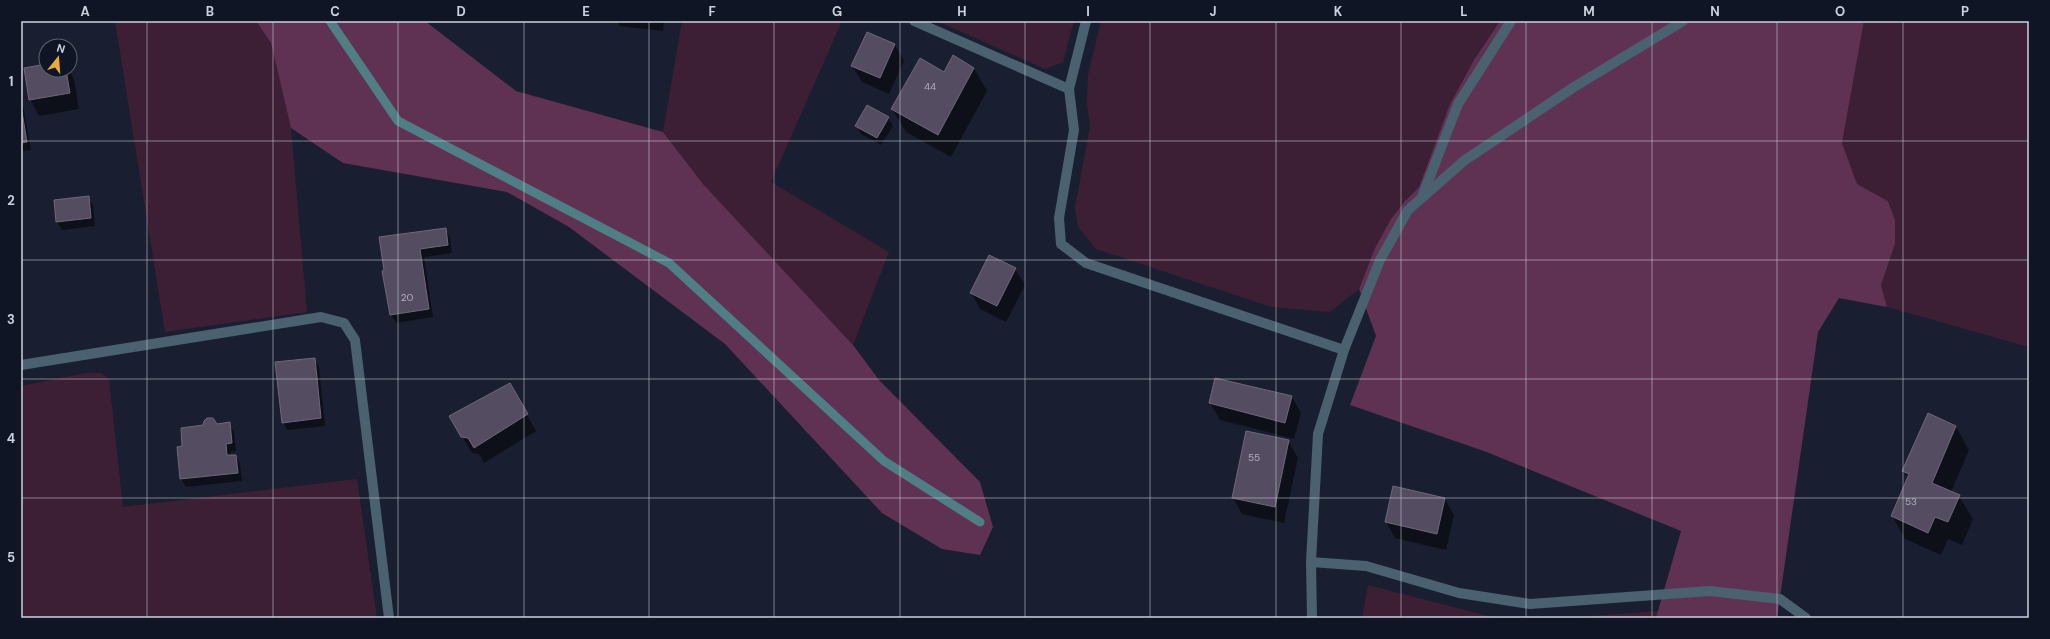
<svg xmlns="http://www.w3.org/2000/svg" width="2050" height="639" viewBox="0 0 2050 639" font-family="'DM Sans',sans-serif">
<rect width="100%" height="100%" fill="#191f30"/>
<!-- green -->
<path fill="#3c1f34" d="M 115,21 L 256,21 L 271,43 L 291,128 L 307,312 L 165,332 Z
M 682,21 L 842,21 L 771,182 L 889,252 L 853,345 L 703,184 L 663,132 Z
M 937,21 L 1074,21 L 1063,62 L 1045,69 Z
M 1101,21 L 1500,21 L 1474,60 L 1450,104 L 1419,187 L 1405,201 L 1391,219 L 1375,248 L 1359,289 L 1330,312 L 1271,307 L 1096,249 L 1078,227 L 1075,207 L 1090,126 L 1087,103 L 1088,75 Z
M 1864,21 L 2029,21 L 2029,347 L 1887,307 L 1881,285 L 1895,244 L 1895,220 L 1888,201 L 1857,184 L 1842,143 Z
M 86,373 L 102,373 L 109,379 L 123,507 L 357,479 L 377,618 L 21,618 L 21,386 Z
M 1368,585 L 1496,618 L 1362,618 Z
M 1658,611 L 1656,618 L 1565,618 Z"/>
<!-- forest -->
<path fill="#5f3253" d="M 256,21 L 425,21 L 516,91 L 663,132 L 703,184 L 853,345 L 879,380 L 980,482 L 993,527 L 980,555 L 942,549 L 882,513 L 725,344 L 569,227 L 507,192 L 343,163 L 291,128 L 271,43 Z
M 1500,21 L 1864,21 L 1842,143 L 1857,184 L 1888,201 L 1895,220 L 1895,244 L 1881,285 L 1887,307 L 1839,298 L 1818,332 L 1777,618 L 1656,618 L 1681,531 L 1484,451 L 1350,405 L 1376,336 L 1359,289 L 1375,248 L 1391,219 L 1405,201 L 1419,187 L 1450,104 L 1474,60 Z"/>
<!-- shadow -->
<path fill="#0007" d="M 617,21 L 664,21 L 663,31 L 620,26 Z
M 867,33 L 895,45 L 904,61 L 889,94 L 862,82 L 852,66 Z
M 46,65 L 46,70 L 69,70 L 74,79 L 79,109 L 39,116 L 30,99 Z
M 974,68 L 987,91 L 951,157 L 906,132 L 892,109 L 944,73 Z
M 21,94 L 31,150 L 21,151 Z
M 888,118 L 893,126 L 881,145 L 861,134 L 857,126 Z
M 88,197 L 93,205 L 95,226 L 62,230 L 57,222 Z
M 445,229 L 450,237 L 452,253 L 424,257 L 433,317 L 396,323 L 391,315 L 383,271 Z
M 1015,269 L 1025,285 L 1006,322 L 980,309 L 971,293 Z
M 314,359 L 319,367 L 325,426 L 287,430 L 283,422 Z
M 1216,379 L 1292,397 L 1301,413 L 1294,439 L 1220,420 L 1210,403 Z
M 509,384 L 536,431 L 484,463 L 479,454 L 472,453 L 451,417 Z
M 1928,414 L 1956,427 L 1969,450 L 1951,492 L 1959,496 L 1973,519 L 1962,545 L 1948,539 L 1941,555 L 1905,539 L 1892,516 L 1908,478 L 1904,471 Z
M 229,424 L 234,432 L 236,451 L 230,452 L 231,456 L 236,456 L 240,464 L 242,481 L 186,487 L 181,479 L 184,447 L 204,426 Z
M 1288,441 L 1298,458 L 1284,523 L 1242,514 L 1233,498 Z
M 1445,499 L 1454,515 L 1446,550 L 1395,538 L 1386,522 Z"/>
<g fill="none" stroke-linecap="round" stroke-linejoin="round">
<!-- stream -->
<path stroke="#507e85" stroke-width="9" d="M 330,21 L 398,121 L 669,263 L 884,461 L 980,522"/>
</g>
<!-- building -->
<path fill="#544c60" stroke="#6f677c" d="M 867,32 L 895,44 L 880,78 L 851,66 Z
M 953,55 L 974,68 L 938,135 L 891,109 L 920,58 L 944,72 Z
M 46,64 L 46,70 L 66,70 L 70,93 L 29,100 L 24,68 Z
M 867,105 L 889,117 L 877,138 L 855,126 Z
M 21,106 L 27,142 L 21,143 Z
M 89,196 L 91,218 L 56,222 L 54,200 Z
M 446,228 L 448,245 L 420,249 L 429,309 L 390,315 L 382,271 L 384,270 L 379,237 Z
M 989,255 L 1016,268 L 997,306 L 970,293 Z
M 315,358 L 321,418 L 282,423 L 275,362 Z
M 1215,378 L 1292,396 L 1285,423 L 1209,403 Z
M 510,383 L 528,414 L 474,448 L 468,438 L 461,437 L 449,416 Z
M 1928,413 L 1956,426 L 1932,483 L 1960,495 L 1948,522 L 1935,517 L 1928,533 L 1891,516 L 1909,474 L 1902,471 Z
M 207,418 L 213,418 L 217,424 L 230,422 L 232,443 L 226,444 L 227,455 L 236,455 L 238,473 L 180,479 L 177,447 L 182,446 L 181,428 L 203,425 L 204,421 Z
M 1246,431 L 1289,440 L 1275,507 L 1232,498 Z
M 1393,486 L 1445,498 L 1437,534 L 1385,522 Z"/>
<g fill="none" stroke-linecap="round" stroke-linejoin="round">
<!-- lane -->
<path stroke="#4a616f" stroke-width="10" d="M 914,21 L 1069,89 L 1074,130 L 1059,218 L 1061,244 L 1086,263 L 1344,350
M 1069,89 L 1086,21
M 1422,197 L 1458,104 L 1511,21"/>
<!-- street -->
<path stroke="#4a616f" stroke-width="10" d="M 21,365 L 321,317 L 344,323 L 355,340 L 389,618
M 1311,562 L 1318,434 L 1344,350 L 1380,260 L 1408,210 L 1465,160 L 1574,87 L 1683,21
M 1312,618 L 1311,562 L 1366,566 L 1459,593 L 1530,604 L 1710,591 L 1780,599 L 1806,618"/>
</g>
<!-- grid -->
<path fill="none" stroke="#cdd1dd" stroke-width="1" stroke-opacity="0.55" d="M 147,21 L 147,618M 273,21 L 273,618M 398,21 L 398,618M 524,21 L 524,618M 649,21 L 649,618M 774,21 L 774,618M 900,21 L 900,618M 1025,21 L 1025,618M 1150,21 L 1150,618M 1276,21 L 1276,618M 1401,21 L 1401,618M 1526,21 L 1526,618M 1652,21 L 1652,618M 1777,21 L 1777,618M 1903,21 L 1903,618M 21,141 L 2029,141M 21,260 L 2029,260M 21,379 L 2029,379M 21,498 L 2029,498"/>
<g text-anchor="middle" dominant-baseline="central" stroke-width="3" stroke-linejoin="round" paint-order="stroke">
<!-- number labels -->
<g font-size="10" fill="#afb0be">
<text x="930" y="86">44</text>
<text x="407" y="297">20</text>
<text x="1254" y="457">55</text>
<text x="1911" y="501">53</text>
</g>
</g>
<!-- border -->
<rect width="2050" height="639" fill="none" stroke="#101526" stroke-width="44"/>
<!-- north arrow -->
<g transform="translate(58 58) rotate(17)"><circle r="19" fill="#101526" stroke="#5c606f"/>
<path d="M0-3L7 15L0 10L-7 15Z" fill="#e7ac37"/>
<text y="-6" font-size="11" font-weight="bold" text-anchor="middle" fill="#cdd1dd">N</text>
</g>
<rect x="22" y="22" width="2006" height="595" fill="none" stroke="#cdd1dd" stroke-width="1.5"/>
<g font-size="13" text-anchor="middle" font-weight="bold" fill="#cdd1dd">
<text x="85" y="16">A</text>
<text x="210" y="16">B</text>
<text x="335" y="16">C</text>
<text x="461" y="16">D</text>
<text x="586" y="16">E</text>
<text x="712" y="16">F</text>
<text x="837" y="16">G</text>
<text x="962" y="16">H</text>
<text x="1088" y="16">I</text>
<text x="1213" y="16">J</text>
<text x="1338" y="16">K</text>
<text x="1464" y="16">L</text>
<text x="1589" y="16">M</text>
<text x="1715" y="16">N</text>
<text x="1840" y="16">O</text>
<text x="1965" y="16">P</text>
<text x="11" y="86">1</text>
<text x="11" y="205">2</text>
<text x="11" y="324">3</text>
<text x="11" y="443">4</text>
<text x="11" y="562">5</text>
</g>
</svg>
